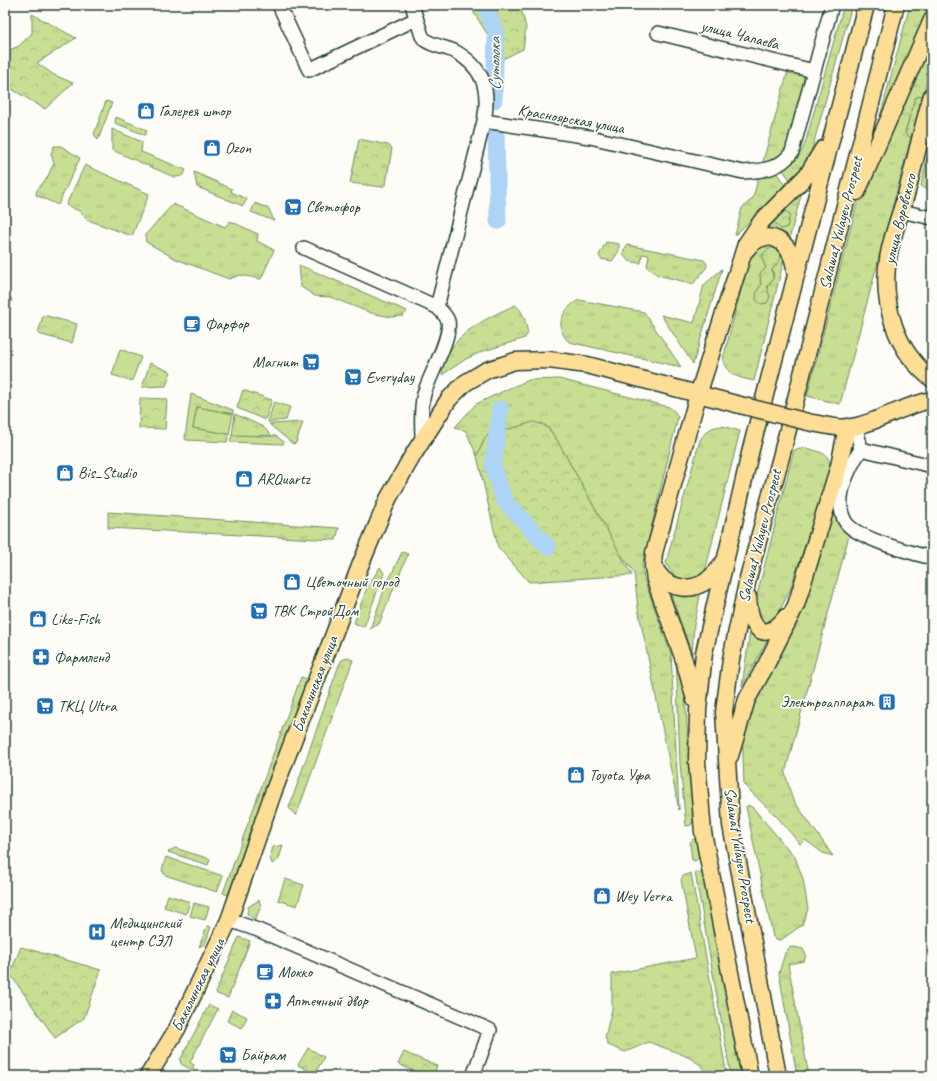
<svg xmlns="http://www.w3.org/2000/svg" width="937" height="1081" viewBox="0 0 937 1081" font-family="Caveat,sans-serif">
<defs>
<pattern id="grass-tufts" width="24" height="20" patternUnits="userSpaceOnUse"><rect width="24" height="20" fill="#c7de93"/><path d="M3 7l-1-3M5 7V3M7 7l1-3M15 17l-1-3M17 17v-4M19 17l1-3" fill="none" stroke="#aabf7f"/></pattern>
<pattern id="forest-crowns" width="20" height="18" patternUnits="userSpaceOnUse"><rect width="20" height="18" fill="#c7de93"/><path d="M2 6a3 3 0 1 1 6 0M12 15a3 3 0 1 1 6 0" fill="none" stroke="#aabf7f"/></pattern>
</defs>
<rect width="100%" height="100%" fill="#fdfcf7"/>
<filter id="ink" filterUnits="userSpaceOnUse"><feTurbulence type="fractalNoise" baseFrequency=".025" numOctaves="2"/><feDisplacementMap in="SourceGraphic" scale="8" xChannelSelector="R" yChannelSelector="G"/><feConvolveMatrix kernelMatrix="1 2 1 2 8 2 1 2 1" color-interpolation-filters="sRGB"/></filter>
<g filter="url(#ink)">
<!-- grass -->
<path fill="url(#grass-tufts)" stroke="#738e64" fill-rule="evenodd" d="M 844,5 L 852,5 L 812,149 L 808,162 L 793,184 L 783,170 L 797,159 L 804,147 Z
M 910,5 L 931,5 L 878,124 Z
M 932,35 L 932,62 L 923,95 L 915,98 L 905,132 L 911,138 L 840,404 L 807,396 L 860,192 Z
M 789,67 L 810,72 L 786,156 L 762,165 Z
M 106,101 L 112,103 L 98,140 L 94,134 Z
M 116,117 L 147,130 L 145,135 L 115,123 Z
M 112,129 L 142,142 L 141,152 L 186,170 C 184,176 180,177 174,177 L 112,150 Z
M 54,146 L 61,146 L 80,158 L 58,205 L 36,195 L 37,190 L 47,178 L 54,163 L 51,154 Z
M 927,157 L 932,158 L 932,188 L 926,189 L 921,186 Z
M 85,165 L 149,194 L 132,236 L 88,220 L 79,211 L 66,205 Z
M 194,172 L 232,189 L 231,192 L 247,199 L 243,206 L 197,187 Z
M 776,172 L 786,187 L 735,235 L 742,208 L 753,198 L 759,175 Z
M 803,188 L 789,240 L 760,228 ZM 780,212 L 789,220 L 787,227 L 781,229 L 774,222 Z
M 255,203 L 269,209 L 274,221 L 251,212 Z
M 173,204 L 225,227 L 230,221 L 258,234 L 257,241 L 274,250 L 261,279 L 240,275 L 229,279 L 176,259 L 146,242 L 145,235 Z
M 606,242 L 619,244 L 619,251 L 612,261 L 601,259 L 599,255 Z
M 760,243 L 780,248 L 767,250 L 763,254 L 763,261 L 766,268 L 760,281 L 761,285 L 757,291 L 768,289 L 767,286 L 771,283 L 774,275 L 772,270 L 782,250 L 784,259 L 754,381 C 739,378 727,375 723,359 L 752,248 Z
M 627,245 L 704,260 L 707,264 L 706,268 L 693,284 L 658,275 L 647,267 L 649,255 L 642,254 L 641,263 C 632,262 625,262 623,252 Z
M 299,265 L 407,311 L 403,316 L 391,317 L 371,313 L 330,297 L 315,296 L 301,287 Z
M 722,269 L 693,364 L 661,315 L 694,323 L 704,285 Z
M 579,300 L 644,312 L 681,367 L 569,342 C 553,327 563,308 579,300 Z
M 515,305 C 524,311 525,322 528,333 L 525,338 L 481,352 L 466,359 L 442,375 C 444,337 485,319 515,305 Z
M 559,379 L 669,407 L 675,412 L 678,417 L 642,566 L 644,579 L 671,654 L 679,810 L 638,608 L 634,572 L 619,552 L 558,442 L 549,428 L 542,423 L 486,436 L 477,456 L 466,431 L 455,427 L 476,404 L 510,388 L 529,380 Z
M 191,394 L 233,410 L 233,414 L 197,407 L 193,428 L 229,434 L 227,442 L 186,440 L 185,438 Z
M 274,402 L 290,407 L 286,420 L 268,422 Z
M 303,422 L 296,443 L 293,444 L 269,424 Z
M 722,426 L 740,431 L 705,571 C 693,588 671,579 666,562 L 700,440 C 706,431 710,427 722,426 Z
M 232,435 L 276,436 L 284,442 L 283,444 L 230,442 Z
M 806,448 C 825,453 833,454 828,476 L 790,590 L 777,616 L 772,623 L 761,624 L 755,603 L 794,450 Z
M 839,492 L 850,532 L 785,773 L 792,798 L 833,856 L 823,853 L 805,840 L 800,844 L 778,818 L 744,785 L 742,729 Z
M 108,512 L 339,528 L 336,540 L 108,528 Z
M 402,552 L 408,554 L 379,624 L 370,629 L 385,588 Z
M 380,567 L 384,573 L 364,627 L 354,623 L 366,590 Z
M 670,592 L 684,597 L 700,596 L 694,625 L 692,654 Z
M 750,631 L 769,637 L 742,686 Z
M 676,654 L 684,678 L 693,821 L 691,825 L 686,826 L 680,764 Z
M 347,658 L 353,660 L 296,816 L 289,808 L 339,665 L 342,660 Z
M 301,677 L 307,679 L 228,895 L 223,893 Z
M 748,805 L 753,808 L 795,857 L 803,879 L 808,909 L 802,925 L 781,940 L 776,940 L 773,937 L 746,807 Z
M 693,839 L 697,840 L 700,857 L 695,861 L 692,860 L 690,843 Z
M 283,845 L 279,859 L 272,864 L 270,858 L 273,847 Z
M 175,848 L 210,859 L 208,865 L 168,852 Z
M 166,857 L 223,876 L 217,892 L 165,875 L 162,870 Z
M 695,872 L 703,874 L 704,878 L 741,1076 L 731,1076 Z
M 691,873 L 727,1076 L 710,1076 C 698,1056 670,1051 649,1042 L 625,1052 L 608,1045 L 605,1037 L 612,1009 L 612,974 L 696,958 L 681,880 L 683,876 Z
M 285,879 L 304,885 L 297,906 L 278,900 Z
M 168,895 L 190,902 L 186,914 L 164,907 Z
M 259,900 L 261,906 L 255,920 L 247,914 L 248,907 Z
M 194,903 L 209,907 L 205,920 L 190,916 Z
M 207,926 L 211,927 L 205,944 L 199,947 Z
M 239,937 L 250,941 L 228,998 L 217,994 L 216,991 Z
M 794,947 L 803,949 L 806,955 L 804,961 L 788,964 L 809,1076 L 797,1076 L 779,973 L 785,953 L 789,948 Z
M 209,1005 L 218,1009 L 190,1062 L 194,1065 L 192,1070 L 181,1064 L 180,1060 Z
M 232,1010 L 247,1017 L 242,1028 L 227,1021 Z"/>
<!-- forest -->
<path fill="url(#forest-crowns)" stroke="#738e64" d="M 472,5 L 520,5 L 526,27 L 523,49 L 503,59 L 474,13 Z
M 32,14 L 76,38 L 37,63 L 54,75 L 73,83 L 45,109 L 5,85 L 5,52 L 19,46 L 32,33 Z
M 923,95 L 911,138 L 905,133 L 915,98 Z
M 359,139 L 388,145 L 392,148 L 386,184 L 382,187 L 350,183 Z
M 783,210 L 790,214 L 787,227 L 781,229 L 774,222 Z
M 773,247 L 780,248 L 782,250 L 780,260 L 772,270 L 773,279 L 767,286 L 770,297 L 767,303 L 761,304 L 756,300 L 757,291 L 761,285 L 760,274 L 766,268 L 763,261 L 763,254 L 767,250 Z
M 5,295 L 12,299 L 6,318 L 5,318 Z
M 43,315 L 77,324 L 72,343 L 38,334 Z
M 150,363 L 171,372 L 166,386 L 142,387 Z
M 243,390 L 272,400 L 265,420 L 237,408 Z
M 140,398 L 167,399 L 165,429 L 139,428 Z
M 235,414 L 263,427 L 272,436 L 232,435 Z
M 533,422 C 547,424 551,431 558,442 L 632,575 L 529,582 L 498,547 L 477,456 L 486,436 Z
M 21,947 L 101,970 L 84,1018 L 55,1038 L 10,974 Z
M 308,1048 L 324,1057 L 315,1074 L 298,1065 Z
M 404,1052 L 437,1066 L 433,1076 L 425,1076 L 398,1064 Z"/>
<!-- pitch -->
<path fill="#c7de93" stroke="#738e64" d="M 120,349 L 141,357 L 132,381 L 112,375 Z
M 197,407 L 233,414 L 229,434 L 193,428 Z"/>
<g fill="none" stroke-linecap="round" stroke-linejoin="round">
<!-- river -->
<path stroke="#add3f6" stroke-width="17" d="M 485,5 L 496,33 L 494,100
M 496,135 L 498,221
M 500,409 L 493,466 L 504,500 L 548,547"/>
<defs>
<path id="minor" d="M 279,5 L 309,70 L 416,19
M 412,5 L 422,36 L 425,40 C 433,46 445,47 454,51 C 484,67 490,90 484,121 L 590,137 L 743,172 C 763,171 780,169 792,152 L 832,5
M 658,33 L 814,71
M 901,211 L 932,218
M 304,248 L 437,307 C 441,311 446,315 448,321 C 452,337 429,376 424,394 C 420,409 422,425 422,440
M 437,307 L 484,121
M 856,427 L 861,449
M 861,449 C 849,468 833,499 845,521 C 854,538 913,553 932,558
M 861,449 L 932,466
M 229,920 L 258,930 L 490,1030 L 473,1076"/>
<path id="major" d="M 932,95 C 922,128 915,162 906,195 C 900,216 891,238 888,259 C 881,303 896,352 932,379
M 857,192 L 932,20
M 745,251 C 766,223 794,242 795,272
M 808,422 C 824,425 841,430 857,426 C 882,420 905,405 932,400
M 654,566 C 664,590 694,595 712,576 C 716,573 719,568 722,564
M 748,597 C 750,626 762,647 786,617
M 695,700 L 684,660 L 655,580 L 653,566 L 654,553 L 698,395 L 746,244 L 761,222 L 808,174 L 823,149
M 730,756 L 747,699 L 766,665 L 796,605 L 839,466 L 847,427
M 148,1076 L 177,1029 L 229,920 L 273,793 L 360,566 L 388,499 L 413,455 L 449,399 L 465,383 L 487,370 L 515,361 L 549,360 L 587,365 L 740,405
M 750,1076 L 703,832 L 697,762 L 698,710 L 704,653 L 751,449 L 866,5
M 778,1076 L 731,825 L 724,712 L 731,659 L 748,578 L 781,457 L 896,5"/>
</defs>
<!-- minor casing -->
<use href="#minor" stroke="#1f3d34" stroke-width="16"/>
<!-- major casing -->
<use href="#major" stroke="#1f3d34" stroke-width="19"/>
<!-- minor -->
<use href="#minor" stroke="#fdfcf7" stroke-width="13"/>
<!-- major -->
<use href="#major" stroke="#fedd96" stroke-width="16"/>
<defs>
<path id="major-bridge" d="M 740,405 L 808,422"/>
</defs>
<!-- major-bridge casing -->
<use href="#major-bridge" stroke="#1f3d34" stroke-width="19" stroke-linecap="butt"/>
<!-- major-bridge -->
<use href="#major-bridge" stroke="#fedd96" stroke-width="16"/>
</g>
</g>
<!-- icons -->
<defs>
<symbol id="shop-square" viewBox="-11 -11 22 22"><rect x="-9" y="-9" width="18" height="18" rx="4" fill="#1f6fb2" stroke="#fdfcf7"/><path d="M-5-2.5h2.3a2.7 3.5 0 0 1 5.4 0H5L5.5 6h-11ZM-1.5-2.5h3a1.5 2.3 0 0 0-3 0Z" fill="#fff"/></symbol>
<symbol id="supermarket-square" viewBox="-11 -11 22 22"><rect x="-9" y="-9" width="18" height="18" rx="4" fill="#1f6fb2" stroke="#fdfcf7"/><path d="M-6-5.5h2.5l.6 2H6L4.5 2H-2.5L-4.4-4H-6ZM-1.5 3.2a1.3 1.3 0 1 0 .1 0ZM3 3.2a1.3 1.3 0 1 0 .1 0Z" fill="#fff"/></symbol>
<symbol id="cafe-square" viewBox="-11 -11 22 22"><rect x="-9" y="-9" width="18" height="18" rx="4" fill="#1f6fb2" stroke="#fdfcf7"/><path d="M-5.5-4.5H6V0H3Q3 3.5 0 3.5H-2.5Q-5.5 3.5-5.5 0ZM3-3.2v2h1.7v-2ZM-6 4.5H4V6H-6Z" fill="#fff"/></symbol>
<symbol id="pharmacy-square" viewBox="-11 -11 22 22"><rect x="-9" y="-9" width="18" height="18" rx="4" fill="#1f6fb2" stroke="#fdfcf7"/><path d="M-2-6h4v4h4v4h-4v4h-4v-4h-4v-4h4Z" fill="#fff"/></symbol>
<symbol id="building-square" viewBox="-11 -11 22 22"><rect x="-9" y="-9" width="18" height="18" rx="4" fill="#1f6fb2" stroke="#fdfcf7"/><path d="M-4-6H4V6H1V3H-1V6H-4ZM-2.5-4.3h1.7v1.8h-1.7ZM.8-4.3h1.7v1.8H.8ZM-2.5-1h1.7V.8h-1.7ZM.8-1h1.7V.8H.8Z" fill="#fff"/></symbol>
<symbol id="hospital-square" viewBox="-11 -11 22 22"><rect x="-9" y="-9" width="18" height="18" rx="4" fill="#1f6fb2" stroke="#fdfcf7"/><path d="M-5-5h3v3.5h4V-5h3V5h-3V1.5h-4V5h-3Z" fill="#fff"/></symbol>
</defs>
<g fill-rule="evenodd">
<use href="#shop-square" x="136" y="101" width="20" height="20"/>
<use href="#shop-square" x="202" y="138" width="20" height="20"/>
<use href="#supermarket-square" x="283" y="197" width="20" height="20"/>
<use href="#cafe-square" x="182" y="314" width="20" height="20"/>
<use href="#supermarket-square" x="301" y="352" width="20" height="20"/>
<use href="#supermarket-square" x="343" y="367" width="20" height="20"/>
<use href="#shop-square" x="55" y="463" width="20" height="20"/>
<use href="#shop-square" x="234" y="469" width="20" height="20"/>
<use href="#shop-square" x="282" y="572" width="20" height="20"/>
<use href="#supermarket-square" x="249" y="601" width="20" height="20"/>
<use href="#shop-square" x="28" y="609" width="20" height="20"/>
<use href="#pharmacy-square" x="31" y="647" width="20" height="20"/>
<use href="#building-square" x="877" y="692" width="20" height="20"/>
<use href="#supermarket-square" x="35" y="696" width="20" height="20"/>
<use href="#shop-square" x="566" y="765" width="20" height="20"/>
<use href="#shop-square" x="592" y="886" width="20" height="20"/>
<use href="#hospital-square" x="87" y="922" width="20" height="20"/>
<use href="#cafe-square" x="255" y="962" width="20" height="20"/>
<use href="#pharmacy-square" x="263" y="991" width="20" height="20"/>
<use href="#supermarket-square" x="218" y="1045" width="20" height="20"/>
</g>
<g text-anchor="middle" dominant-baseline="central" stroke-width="3.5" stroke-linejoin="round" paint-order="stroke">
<!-- street labels -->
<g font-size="16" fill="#1f3d34" stroke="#fdfcf7">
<text transform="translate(740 35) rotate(14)">улица Чапаева</text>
<text transform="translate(571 119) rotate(10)">Красноярская улица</text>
<text transform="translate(900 219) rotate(-76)">улица Воровского</text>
<text transform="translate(841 223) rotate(-76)">Salawat Yulayev Prospect</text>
<text transform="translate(760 536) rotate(-76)">Salawat Yulayev Prospect</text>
<text transform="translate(315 684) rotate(-69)">Бакалинская улица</text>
<text transform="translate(740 855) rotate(81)">Salawat Yulayev Prospect</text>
<text transform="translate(198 985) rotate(-64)">Бакалинская улица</text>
</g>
<!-- poi labels -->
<g font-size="16" fill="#1f3d34" stroke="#fdfcf7" text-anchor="start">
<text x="159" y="111">Галерея штор</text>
<text x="225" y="148">Ozon</text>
<text x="306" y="207">Светофор</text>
<text x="205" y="324">Фарфор</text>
<text x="298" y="362" text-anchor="end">Магнит</text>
<text x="366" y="377">Everyday</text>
<text x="78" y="473">Bis_Studio</text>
<text x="257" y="479">ARQuartz</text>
<text x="305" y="582">Цветочный город</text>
<text x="272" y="611">ТВК СтройДом</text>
<text x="51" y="619">Like-Fish</text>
<text x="54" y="657">Фармленд</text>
<text x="874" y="702" text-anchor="end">Электроаппарат</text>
<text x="58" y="706">ТКЦ Ultra</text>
<text x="589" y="775">Toyota Уфа</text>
<text x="615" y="896">Wey Verra</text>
<text x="110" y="923">Медицинский<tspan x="110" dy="18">центр СЭЛ</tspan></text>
<text x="278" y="972">Мокко</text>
<text x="286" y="1001">Аптечный двор</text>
<text x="241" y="1055">Байрам</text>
</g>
<!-- water labels -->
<g font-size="17" font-style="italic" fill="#3b5b5b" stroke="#fdfcf7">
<text transform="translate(494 64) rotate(-90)">Сутолока</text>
</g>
</g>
<!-- margin -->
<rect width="937" height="1081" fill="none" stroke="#fdfcf7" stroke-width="20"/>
<rect x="10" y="10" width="917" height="1061" fill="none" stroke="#1f3d34" stroke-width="1.5" filter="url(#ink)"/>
</svg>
